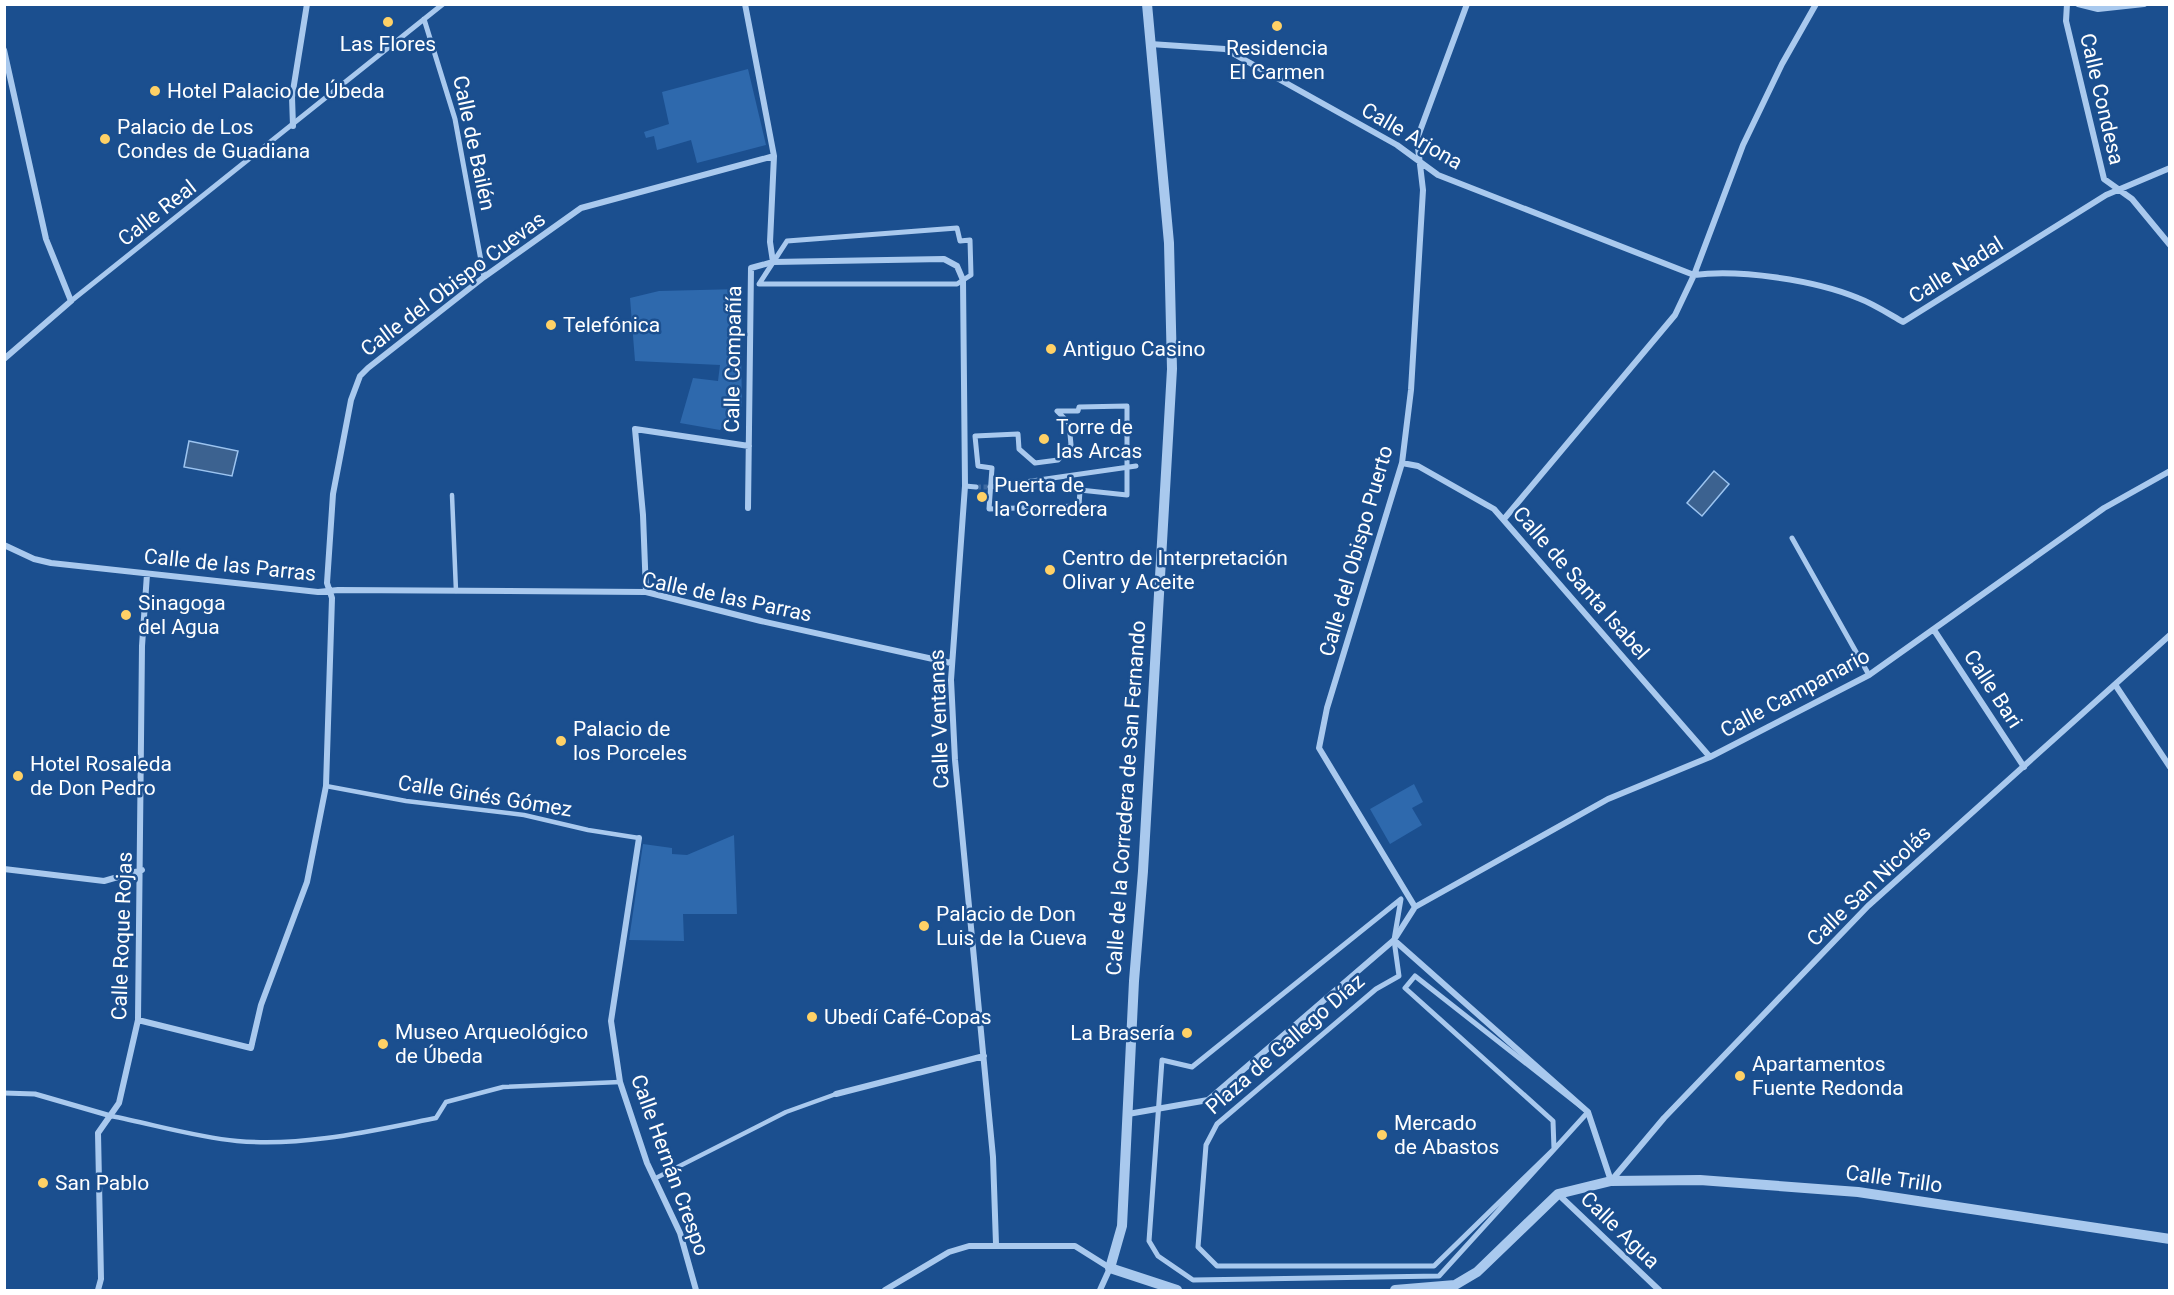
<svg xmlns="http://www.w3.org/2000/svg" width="2174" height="1295" viewBox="0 0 2174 1295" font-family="Roboto,sans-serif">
<rect width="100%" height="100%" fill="#1b4f8f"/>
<!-- green -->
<path fill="#2e69ad" d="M 748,69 L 766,145 L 697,163 L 691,140 L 657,150 L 654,136 L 646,138 L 644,132 L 669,124 L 662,92 Z
M 740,289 L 742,406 L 720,430 L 680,423 L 693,378 L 718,381 L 720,365 L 635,361 L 630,298 L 659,291 Z
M 1414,784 L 1423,802 L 1412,808 L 1422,825 L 1390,844 L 1370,809 Z
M 734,835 L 737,914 L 683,914 L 684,941 L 629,940 L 643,844 L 672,848 L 672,854 L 687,855 Z"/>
<!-- water -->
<path fill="#3c6290" stroke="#9cc4f0" stroke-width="1.5" d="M 189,441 L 238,451 L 232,476 L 184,467 Z
M 1714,471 L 1729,484 L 1702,516 L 1687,503 Z"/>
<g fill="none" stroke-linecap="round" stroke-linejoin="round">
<!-- pedestrian-tunnel -->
<path stroke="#3d69a0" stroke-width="5" stroke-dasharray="5 2.5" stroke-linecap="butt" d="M 976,487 L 990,487"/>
<!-- service -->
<path stroke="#a9c9ee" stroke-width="4.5" d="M 452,495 L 456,591
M 326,786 L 406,801 L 524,815 L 588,830 L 639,838
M 111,1116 C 152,1124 195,1137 237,1141 C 304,1147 371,1131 436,1118 L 446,1102 L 503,1087 L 620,1082
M 654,1179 L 786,1112 L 836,1094"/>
<!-- pedestrian -->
<path stroke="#a9c9ee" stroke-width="5" d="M 424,19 L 455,119 L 484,277
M 957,228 L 960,241 L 970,240 L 971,275 L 957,284 L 759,284 L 787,241 Z
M 71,301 L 443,4
M 1127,406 L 1127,495 L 1080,490 L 1079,506 L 989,509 L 992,468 L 978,466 L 975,436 L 1018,434 L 1019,449 L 1035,463 L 1058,460 L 1071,445 L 1069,423 L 1057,411 L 1078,411 L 1079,407 Z
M 965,486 L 976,487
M 990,487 L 1136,466
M 1792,538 L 1869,675
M 1401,899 L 1394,940 L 1399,976 L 1376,989 L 1217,1124 L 1206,1145 L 1198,1247 L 1217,1266 L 1434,1266 L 1554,1149 L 1553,1121 L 1405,988 L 1415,976 L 1588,1112 L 1439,1276 L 1193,1280 L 1158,1256 L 1149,1241 L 1162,1060 L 1192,1067 Z
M 4,1093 L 35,1094 L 111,1116"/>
<!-- minor -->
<path stroke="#a9c9ee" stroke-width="6" d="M 745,4 L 774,156 L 770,242 L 773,262
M 2067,4 L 2066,21 L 2104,179 L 2132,199 L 2170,245
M 2078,4 L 2098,9 L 2144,4
M 1150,44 L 1225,49 L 1397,145 L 1438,175 L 1694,275 C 1739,269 1815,280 1858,298 C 1874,304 1889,314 1903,322 L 2106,195 L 2170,168
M 4,50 L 46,239 L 71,301 L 4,359
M 293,126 L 292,97 L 307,4
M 1402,463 L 1418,466 L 1494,509 L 1710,757
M 748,508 L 751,268 L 773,262 L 944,259 L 957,266 L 963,280 L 965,486 L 951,680 L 955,760 L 993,1157 L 996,1244
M 1504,519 L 1675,315 L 1694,275 L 1743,145 L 1782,64 L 1816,4
M 4,545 L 34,559 L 51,563 L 318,592 L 338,590 L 646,592 L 761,621 L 951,663
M 646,592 L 643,515 L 635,429 L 749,446
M 1934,630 L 2024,767
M 2116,686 L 2170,767
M 639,838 L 611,1021 L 620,1082 L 647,1163 L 680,1233 L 696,1290
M 4,869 L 104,881 L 142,870
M 1415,907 L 1319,748 L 1327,708 L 1402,463 L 1411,390 L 1423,190 L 1417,139 L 1467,4
M 1394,940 L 1588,1112 L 1611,1181
M 138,1020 L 251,1048 L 261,1005 L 307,882 L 326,786 L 332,598 L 327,583 L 333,494 L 351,400 L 360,376 L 368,368 L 484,277 L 581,208 L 774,156
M 836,1094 L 984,1056
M 1128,1114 L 1208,1100 L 1394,940 L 1415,907 L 1608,799 L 1710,757 L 1869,675 L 2104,508 L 2170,471
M 1611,1181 L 1664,1118 L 1868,906 L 2170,635
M 1558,1194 L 1659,1290
M 98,1290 L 101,1279 L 98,1133 L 119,1103 L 138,1020 L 142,646 L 147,574
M 885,1290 L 949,1252 L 969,1246 L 1075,1246 L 1110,1268 L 1100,1290"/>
<!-- tertiary -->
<path stroke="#a9c9ee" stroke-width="10" d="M 1147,4 L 1169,243 L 1172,369 L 1143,871 L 1134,981 L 1122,1226 L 1110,1268 L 1177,1290
M 1395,1290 L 1455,1285 L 1477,1272 L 1558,1194 L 1611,1181 L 1700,1180 L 1858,1192 L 2170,1239"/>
</g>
<!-- markers -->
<g fill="#ffd166" stroke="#1b4f8f" stroke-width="2">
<circle cx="388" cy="22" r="6"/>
<circle cx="1277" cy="26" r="6"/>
<circle cx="155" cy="91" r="6"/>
<circle cx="105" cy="139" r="6"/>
<circle cx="551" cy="325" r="6"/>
<circle cx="1051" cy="349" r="6"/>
<circle cx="1044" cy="439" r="6"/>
<circle cx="982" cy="497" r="6"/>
<circle cx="1050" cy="570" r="6"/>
<circle cx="126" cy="615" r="6"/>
<circle cx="561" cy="741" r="6"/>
<circle cx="18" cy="776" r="6"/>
<circle cx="924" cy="926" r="6"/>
<circle cx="812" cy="1017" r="6"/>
<circle cx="1187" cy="1033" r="6"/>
<circle cx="383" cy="1044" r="6"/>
<circle cx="1740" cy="1076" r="6"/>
<circle cx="1382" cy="1135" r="6"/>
<circle cx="43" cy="1183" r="6"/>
</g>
<g text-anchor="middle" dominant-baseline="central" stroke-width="5" stroke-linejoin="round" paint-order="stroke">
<!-- poi labels -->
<g font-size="21" fill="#fff" stroke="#1b4f8f" text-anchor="start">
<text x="388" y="44" text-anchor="middle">Las Flores</text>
<text x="1277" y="48" text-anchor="middle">Residencia<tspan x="1277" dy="24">El Carmen</tspan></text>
<text x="167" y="91">Hotel Palacio de Úbeda</text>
<text x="117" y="127">Palacio de Los<tspan x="117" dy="24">Condes de Guadiana</tspan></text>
<text x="563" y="325">Telefónica</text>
<text x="1063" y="349">Antiguo Casino</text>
<text x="1056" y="427">Torre de<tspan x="1056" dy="24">las Arcas</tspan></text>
<text x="994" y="485">Puerta de<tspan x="994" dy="24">la Corredera</tspan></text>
<text x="1062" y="558">Centro de Interpretación<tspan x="1062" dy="24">Olivar y Aceite</tspan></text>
<text x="138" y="603">Sinagoga<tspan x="138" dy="24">del Agua</tspan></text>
<text x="573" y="729">Palacio de<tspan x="573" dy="24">los Porceles</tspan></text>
<text x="30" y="764">Hotel Rosaleda<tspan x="30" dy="24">de Don Pedro</tspan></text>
<text x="936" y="914">Palacio de Don<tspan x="936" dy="24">Luis de la Cueva</tspan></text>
<text x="824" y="1017">Ubedí Café-Copas</text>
<text x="395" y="1032">Museo Arqueológico<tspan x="395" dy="24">de Úbeda</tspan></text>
<text x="1175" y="1033" text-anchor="end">La Brasería</text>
<text x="1752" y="1064">Apartamentos<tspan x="1752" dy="24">Fuente Redonda</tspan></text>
<text x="1394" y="1123">Mercado<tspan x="1394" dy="24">de Abastos</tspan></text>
<text x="55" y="1183">San Pablo</text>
</g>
<!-- street labels -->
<g font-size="21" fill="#fff" stroke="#1b4f8f">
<text transform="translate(2102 99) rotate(77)">Calle Condesa</text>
<text transform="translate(1412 136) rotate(30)">Calle Arjona</text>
<text transform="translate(474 143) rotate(78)">Calle de Bailén</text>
<text transform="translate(157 213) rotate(-38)">Calle Real</text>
<text transform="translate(1956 270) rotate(-32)">Calle Nadal</text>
<text transform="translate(453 284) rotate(-37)">Calle del Obispo Cuevas</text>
<text transform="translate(733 359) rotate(-89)">Calle Compañía</text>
<text transform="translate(1356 551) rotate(-74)">Calle del Obispo Puerto</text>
<text transform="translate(230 565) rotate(6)">Calle de las Parras</text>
<text transform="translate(1581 583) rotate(49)">Calle de Santa Isabel</text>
<text transform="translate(727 597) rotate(12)">Calle de las Parras</text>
<text transform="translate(1993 689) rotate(57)">Calle Bari</text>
<text transform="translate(1795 693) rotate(-28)">Calle Campanario</text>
<text transform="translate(939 719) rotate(-92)">Calle Ventanas</text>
<text transform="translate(485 796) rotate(9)">Calle Ginés Gómez</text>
<text transform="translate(1126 798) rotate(-86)">Calle de la Corredera de San Fernando</text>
<text transform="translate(1869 886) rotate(-44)">Calle San Nicolás</text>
<text transform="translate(122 936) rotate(-88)">Calle Roque Rojas</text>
<text transform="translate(1285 1044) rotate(-41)">Plaza de Gallego Díaz</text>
<text transform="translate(670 1165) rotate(70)">Calle Hernán Crespo</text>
<text transform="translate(1894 1179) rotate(8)">Calle Trillo</text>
<text transform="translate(1620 1230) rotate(44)">Calle Agua</text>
</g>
</g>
<!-- border -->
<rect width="2174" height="1295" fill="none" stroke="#ffffff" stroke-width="12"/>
</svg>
